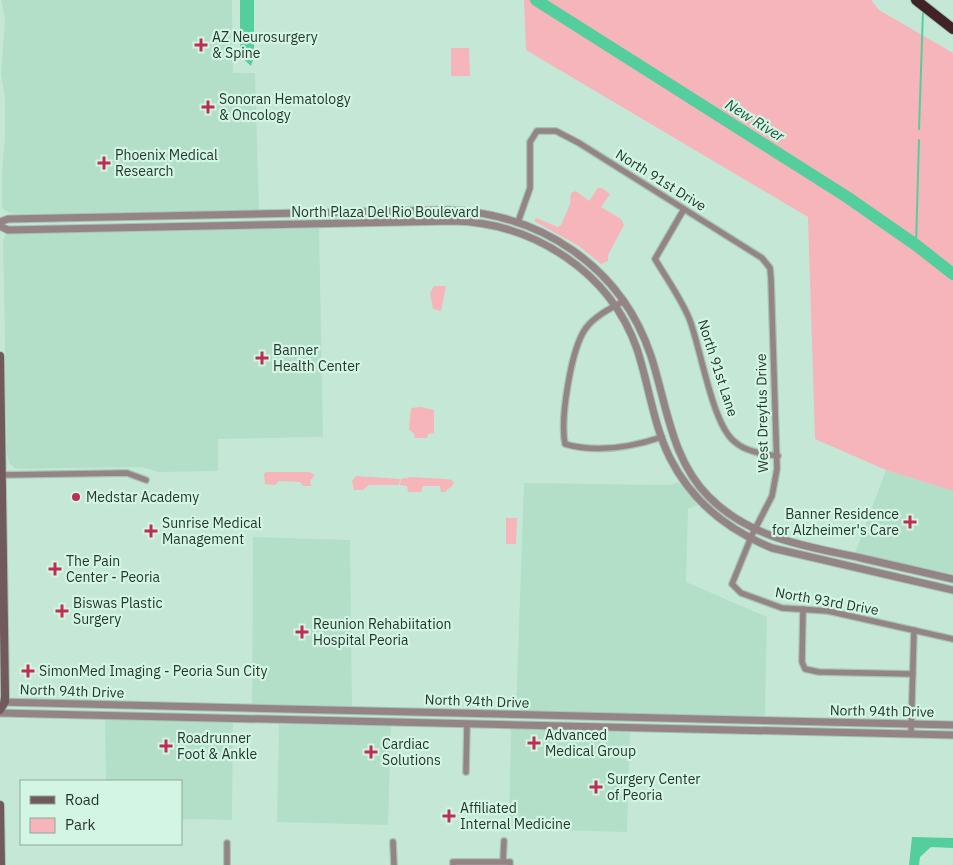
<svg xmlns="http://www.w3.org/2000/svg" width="953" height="865" viewBox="0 0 953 865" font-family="'IBM Plex Sans',sans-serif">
<rect width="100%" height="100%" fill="#c5e8d6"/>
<!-- built -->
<path fill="#b3dfc9" d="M 1,0 L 232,0 L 233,73 L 255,73 L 259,210 L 14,214 L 5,211 L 2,207 L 2,171 L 5,137 L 5,99 L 1,74 L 5,19 Z
M 319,228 L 323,437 L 218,439 L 218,471 L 158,472 L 142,467 L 16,469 L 9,463 L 7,453 L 3,240 L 6,234 Z
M 886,470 L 953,491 L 953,574 L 855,553 Z
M 678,482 L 698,505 L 688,509 L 686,582 L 767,617 L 765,716 L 516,711 L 524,483 L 671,485 Z
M 253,537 L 350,540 L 352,706 L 252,704 Z
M 105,719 L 233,722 L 232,820 L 181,819 L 181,781 L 106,781 Z
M 279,724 L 391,726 L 388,825 L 277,822 Z
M 511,729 L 630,732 L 627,832 L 509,829 Z"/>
<!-- green -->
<path fill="#f6b4bb" d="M 524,0 L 871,0 L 879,10 L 953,53 L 953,491 L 886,470 L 815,439 L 808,217 L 526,50 Z
M 451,48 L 469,48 L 470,76 L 451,76 Z
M 598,188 L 602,188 L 610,194 L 601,207 L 621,219 L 624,225 L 608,255 L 608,261 L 601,264 L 579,246 L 534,221 L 536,218 L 558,227 L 561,225 L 570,204 L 571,193 L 576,191 L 589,201 Z
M 434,286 L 446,286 L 441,311 L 433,309 L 430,293 Z
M 421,407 L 434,410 L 434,433 L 428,434 L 427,438 L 415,438 L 414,433 L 409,430 L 411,408 Z
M 266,472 L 309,472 L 315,475 L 310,481 L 311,486 L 303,486 L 300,482 L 279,481 L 275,485 L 265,484 L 264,474 Z
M 356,476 L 400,479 L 399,485 L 369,485 L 363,490 L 354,490 L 352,481 Z
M 411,477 L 446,479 L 452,480 L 454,484 L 445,492 L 441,492 L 440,486 L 423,486 L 421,492 L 408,492 L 407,486 L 400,485 L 401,479 Z
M 506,518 L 517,518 L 516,544 L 506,544 Z"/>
<!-- water -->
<path fill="#55ce9d" d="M 240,0 L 254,0 L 254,57 L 251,66 L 240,56 Z
M 912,837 L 953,838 L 953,848 L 931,847 L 920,857 L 919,865 L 909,865 Z"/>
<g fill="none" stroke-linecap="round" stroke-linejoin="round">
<!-- stream -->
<path stroke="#55ce9d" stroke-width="2" d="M 919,129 L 923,11
M 916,245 L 919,140"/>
<!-- river -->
<path stroke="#55ce9d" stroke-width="12" d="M 536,0 L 847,197 L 916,245 L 953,274"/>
<defs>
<path id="minor" d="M 684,209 L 655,259 C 667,279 680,297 689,318 C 701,348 712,425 735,442 C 746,452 764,454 778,456
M 518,222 L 530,188 L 530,142 L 537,131 L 556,131 L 579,143 L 762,258 L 770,268 L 771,279 L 777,469 L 772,496 L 752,535 L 732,584 L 741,593 L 782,608 L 828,611 L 953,639
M 624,301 C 611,308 595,316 586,328 C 571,348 560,419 565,444 C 596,453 632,447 662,437
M 0,475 L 127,473 L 146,480
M 803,609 L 802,662 L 805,669 L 819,672 L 913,674
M 911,734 L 914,630
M 466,772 L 467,724
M 393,842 L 394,865
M 227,843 L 227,865
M 503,862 L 504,841
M 453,865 L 453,862 L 510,862 L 510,865"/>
<path id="tertiary" d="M 0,222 L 8,219 L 447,210 C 540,213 621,266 651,356 C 667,405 671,459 709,497 C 751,539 806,546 861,558 C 892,565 922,572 953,579
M 0,226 L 8,230 L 454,221 C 534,223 610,272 637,349 C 649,385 653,424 670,458 C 692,502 728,530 772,548 L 953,590
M 0,702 L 953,725
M 0,713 L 953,735"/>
<path id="secondary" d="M 0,356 L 5,694 L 5,702 L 0,710
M 0,805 L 1,865"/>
<path id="motorway" d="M 916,0 L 953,29"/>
</defs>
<!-- minor casing -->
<use href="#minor" stroke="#a6c4b5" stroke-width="8"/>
<!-- tertiary casing -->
<use href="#tertiary" stroke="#a6c4b5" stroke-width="9"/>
<!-- secondary casing -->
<use href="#secondary" stroke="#a6c4b5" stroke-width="10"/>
<!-- motorway casing -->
<use href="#motorway" stroke="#a6c4b5" stroke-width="12"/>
<!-- minor -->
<use href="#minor" stroke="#958486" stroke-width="5.5"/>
<!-- tertiary -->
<use href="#tertiary" stroke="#958486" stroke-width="7"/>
<!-- secondary -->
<use href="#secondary" stroke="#705a5c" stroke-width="8"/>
<!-- motorway -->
<use href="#motorway" stroke="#402327" stroke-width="10"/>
</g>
<!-- markers -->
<g fill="#be2e52" stroke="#d2f6e3" stroke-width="2">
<path d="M198.5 37.5h5v5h5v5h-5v5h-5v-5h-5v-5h5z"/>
<path d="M205.5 99.5h5v5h5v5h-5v5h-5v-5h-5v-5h5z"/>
<path d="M101.5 155.5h5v5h5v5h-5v5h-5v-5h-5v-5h5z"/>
<path d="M259.5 350.5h5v5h5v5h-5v5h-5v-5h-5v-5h5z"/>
<circle cx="76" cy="497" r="5"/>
<path d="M907.5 514.5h5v5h5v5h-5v5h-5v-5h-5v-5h5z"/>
<path d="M148.5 523.5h5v5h5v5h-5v5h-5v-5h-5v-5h5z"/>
<path d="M52.5 561.5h5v5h5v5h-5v5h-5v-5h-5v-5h5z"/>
<path d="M59.5 603.5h5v5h5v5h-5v5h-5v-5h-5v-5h5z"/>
<path d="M299.5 624.5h5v5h5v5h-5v5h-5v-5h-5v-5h5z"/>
<path d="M25.5 663.5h5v5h5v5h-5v5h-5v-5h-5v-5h5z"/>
<path d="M531.5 735.5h5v5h5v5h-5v5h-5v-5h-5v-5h5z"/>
<path d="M163.5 738.5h5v5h5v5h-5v5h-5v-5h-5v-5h5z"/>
<path d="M368.5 744.5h5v5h5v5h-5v5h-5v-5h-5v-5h5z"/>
<path d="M593.5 779.5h5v5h5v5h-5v5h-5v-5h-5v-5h5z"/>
<path d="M446.5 808.5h5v5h5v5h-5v5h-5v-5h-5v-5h5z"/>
</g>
<g text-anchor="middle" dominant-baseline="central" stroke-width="4.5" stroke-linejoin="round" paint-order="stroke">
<!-- poi labels -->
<g font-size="14" fill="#28362f" stroke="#d2f6e3" text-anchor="start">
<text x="212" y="37">AZ Neurosurgery<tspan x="212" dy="16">&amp; Spine</tspan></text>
<text x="219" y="99">Sonoran Hematology<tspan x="219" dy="16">&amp; Oncology</tspan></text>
<text x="115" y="155">Phoenix Medical<tspan x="115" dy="16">Research</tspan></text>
<text x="273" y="350">Banner<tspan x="273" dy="16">Health Center</tspan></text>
<text x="86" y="497">Medstar Academy</text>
<text x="899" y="514" text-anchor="end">Banner Residence<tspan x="899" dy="16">for Alzheimer's Care</tspan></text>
<text x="162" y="523">Sunrise Medical<tspan x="162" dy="16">Management</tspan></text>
<text x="66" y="561">The Pain<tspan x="66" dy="16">Center - Peoria</tspan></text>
<text x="73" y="603">Biswas Plastic<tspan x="73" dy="16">Surgery</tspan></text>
<text x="313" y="624">Reunion Rehabiitation<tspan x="313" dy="16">Hospital Peoria</tspan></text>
<text x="39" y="671">SimonMed Imaging - Peoria Sun City</text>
<text x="545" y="735">Advanced<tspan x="545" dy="16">Medical Group</tspan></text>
<text x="177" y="738">Roadrunner<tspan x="177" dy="16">Foot &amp; Ankle</tspan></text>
<text x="382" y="744">Cardiac<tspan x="382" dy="16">Solutions</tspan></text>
<text x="607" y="779">Surgery Center<tspan x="607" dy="16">of Peoria</tspan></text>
<text x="460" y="808">Affiliated<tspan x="460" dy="16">Internal Medicine</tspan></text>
</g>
<!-- street labels -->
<g font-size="14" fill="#28362f" stroke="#d2f6e3">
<text transform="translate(661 180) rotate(32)">North 91st Drive</text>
<text x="385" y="212">North Plaza Del Rio Boulevard</text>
<text transform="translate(718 368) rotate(72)">North 91st Lane</text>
<text transform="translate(762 413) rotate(-91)">West Dreyfus Drive</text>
<text transform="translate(827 601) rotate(10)">North 93rd Drive</text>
<text transform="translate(72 691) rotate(2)">North 94th Drive</text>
<text transform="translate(477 701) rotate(2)">North 94th Drive</text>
<text transform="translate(882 711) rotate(1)">North 94th Drive</text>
</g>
<!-- water labels -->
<g font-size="15" font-style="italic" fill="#245540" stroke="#d2f6e3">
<text transform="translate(755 120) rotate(32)">New River</text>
</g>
</g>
<!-- legend -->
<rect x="20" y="780" width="162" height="65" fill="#d2f6e3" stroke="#8ea99b"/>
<rect x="30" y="796" width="25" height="8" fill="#705a5c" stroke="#8ea99b"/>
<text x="65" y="805" font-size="15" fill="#28362f">Road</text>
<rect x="30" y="818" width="25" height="15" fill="#f6b4bb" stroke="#8ea99b"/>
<text x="65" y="830" font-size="15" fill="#28362f">Park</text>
</svg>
